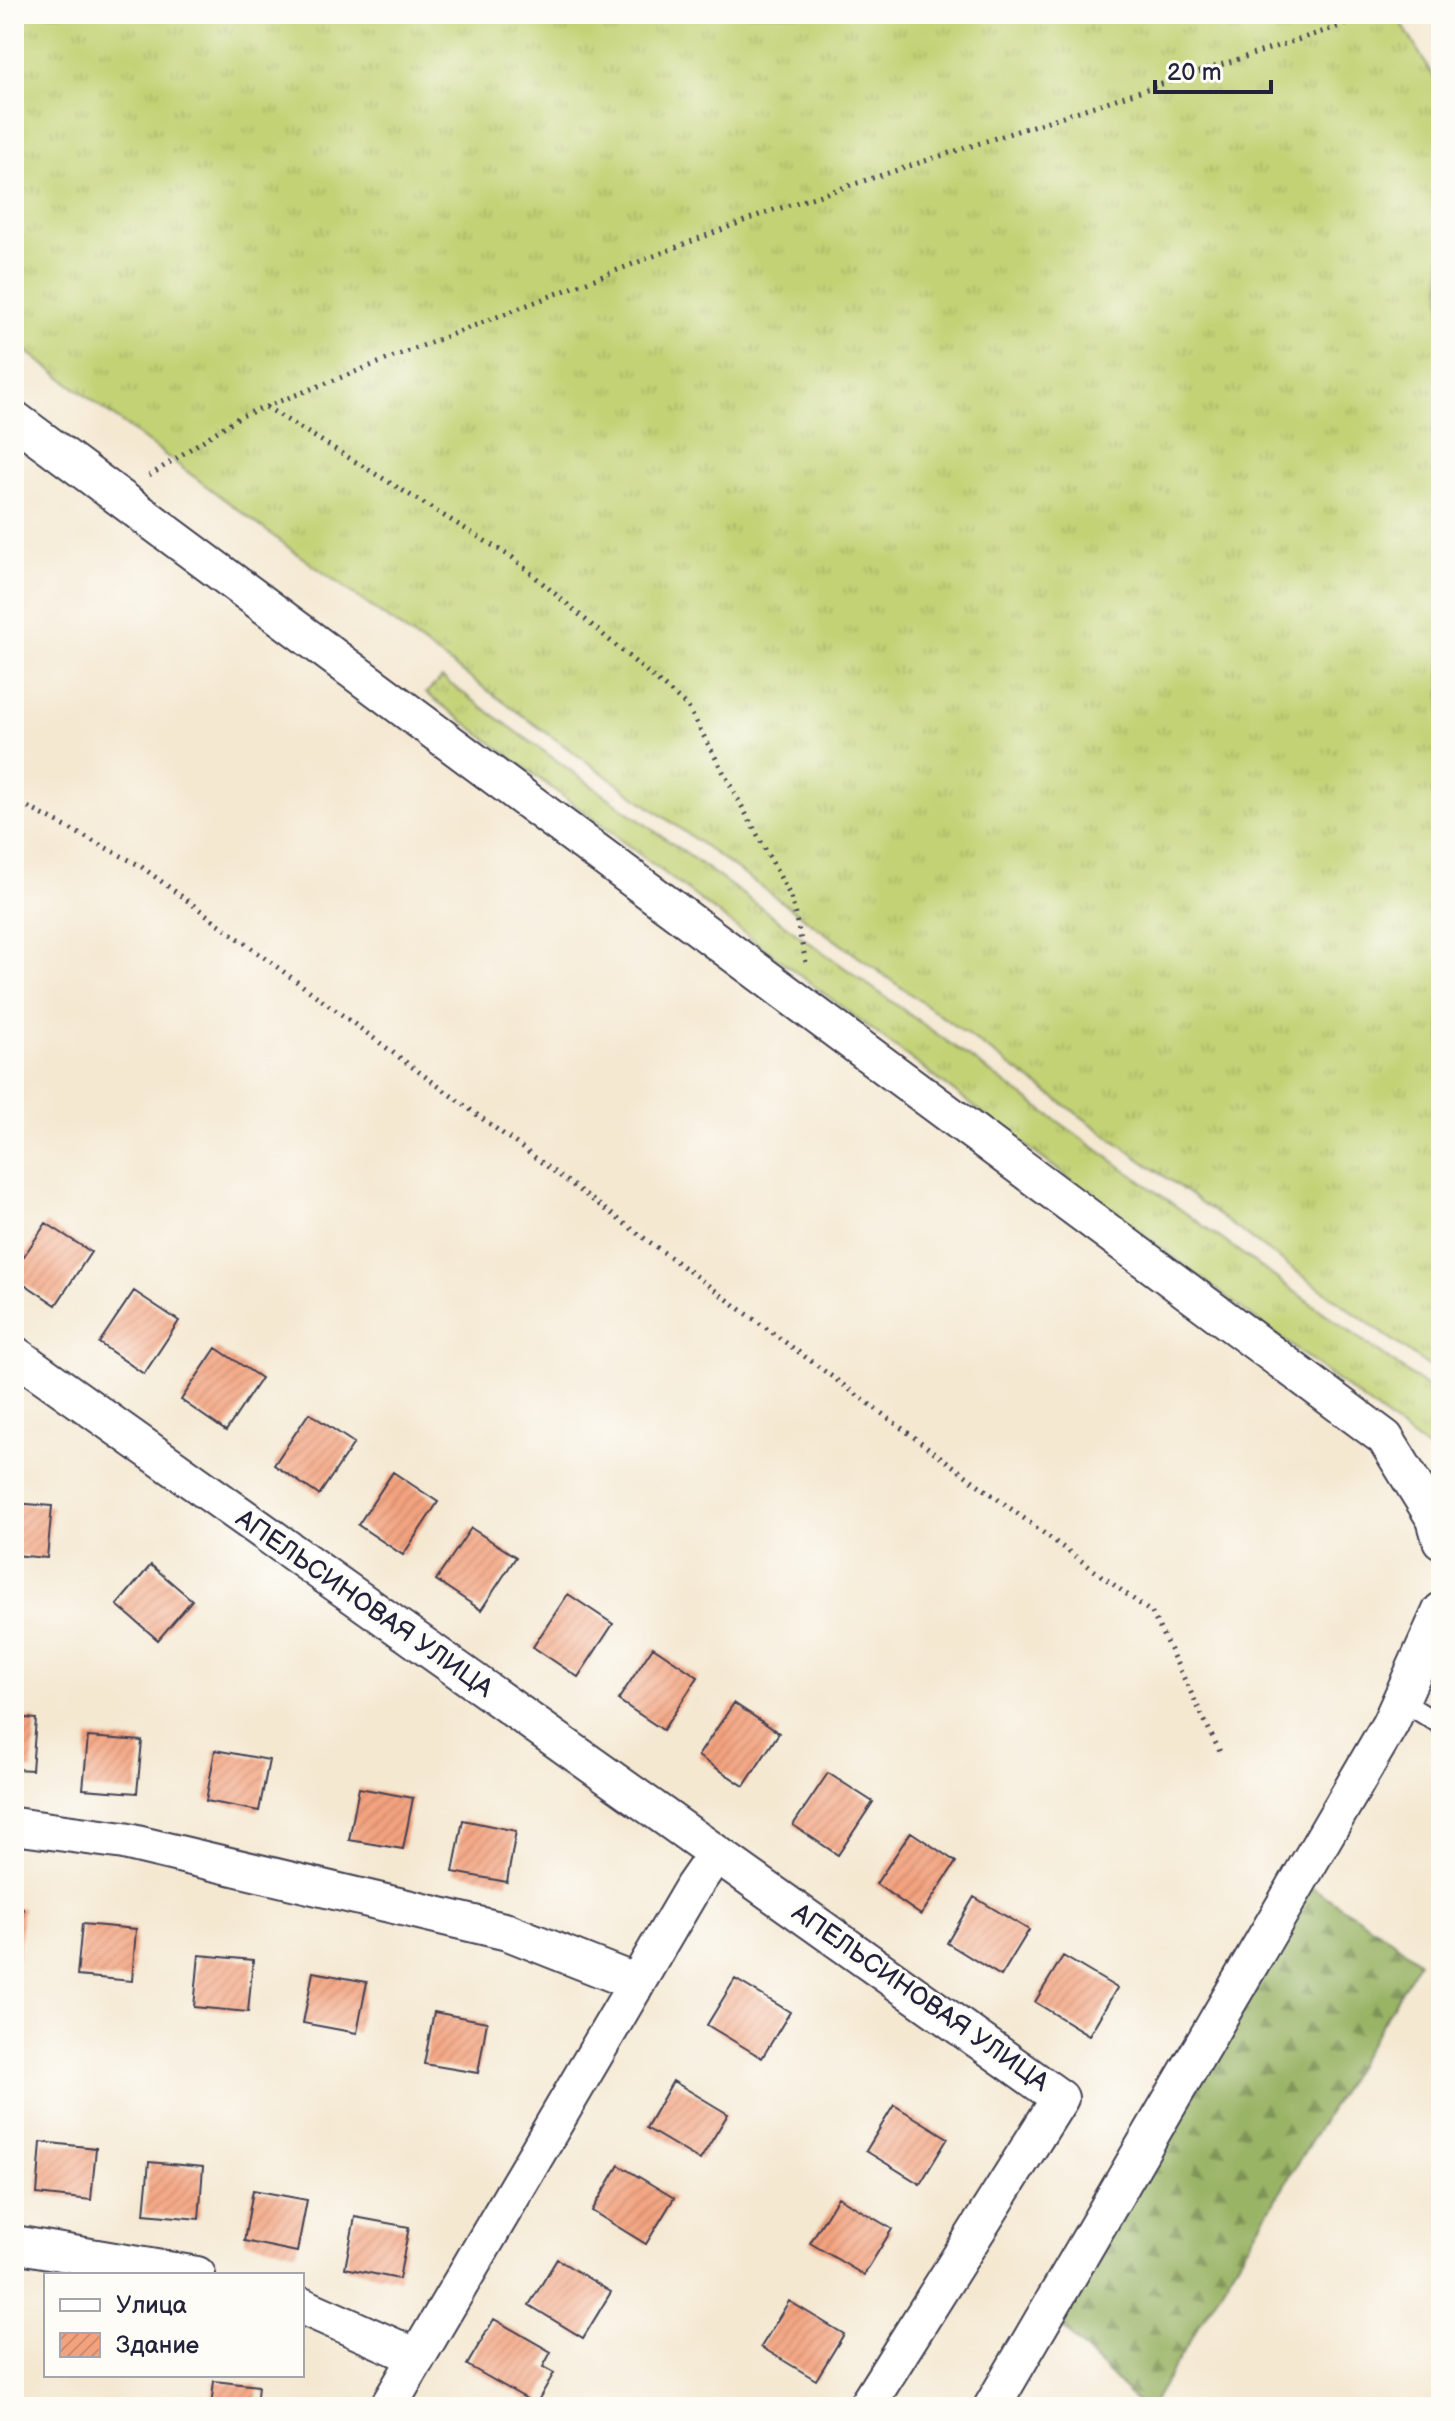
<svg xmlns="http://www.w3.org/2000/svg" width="1455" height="2421" viewBox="0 0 1455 2421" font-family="'Balsamiq Sans',sans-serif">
<defs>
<pattern id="grass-tufts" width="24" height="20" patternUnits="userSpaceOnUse" patternTransform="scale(2)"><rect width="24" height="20" fill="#c3d275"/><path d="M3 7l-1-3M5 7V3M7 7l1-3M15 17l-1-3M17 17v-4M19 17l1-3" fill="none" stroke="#a7b466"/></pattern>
<pattern id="forest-firs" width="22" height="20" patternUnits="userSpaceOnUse" patternTransform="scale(2)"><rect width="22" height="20" fill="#9ab466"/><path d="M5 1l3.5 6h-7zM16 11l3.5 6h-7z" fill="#7d9255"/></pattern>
<pattern id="building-hatch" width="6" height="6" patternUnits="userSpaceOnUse" patternTransform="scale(2)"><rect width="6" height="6" fill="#f3a27e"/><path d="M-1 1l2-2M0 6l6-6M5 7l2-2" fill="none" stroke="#d08b6e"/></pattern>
</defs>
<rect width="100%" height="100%" fill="#fdfcf7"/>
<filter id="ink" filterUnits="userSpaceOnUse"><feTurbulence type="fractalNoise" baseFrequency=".0125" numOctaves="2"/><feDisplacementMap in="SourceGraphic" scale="16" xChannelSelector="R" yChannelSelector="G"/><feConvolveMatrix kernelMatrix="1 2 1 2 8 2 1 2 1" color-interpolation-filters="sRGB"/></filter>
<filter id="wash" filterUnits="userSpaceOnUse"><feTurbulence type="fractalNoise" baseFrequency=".006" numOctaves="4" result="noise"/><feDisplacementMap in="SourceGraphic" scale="32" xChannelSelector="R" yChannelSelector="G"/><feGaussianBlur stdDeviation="1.8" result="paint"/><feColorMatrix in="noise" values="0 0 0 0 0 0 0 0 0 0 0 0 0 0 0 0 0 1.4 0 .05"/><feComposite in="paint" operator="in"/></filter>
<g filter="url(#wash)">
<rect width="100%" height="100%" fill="#f4e8d1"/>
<!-- grass -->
<path fill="url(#grass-tufts)" stroke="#727a58" stroke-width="2" d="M 14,14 L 1396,14 L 1441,89 L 1441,1375 L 292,550 L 14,342 Z
M 442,678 L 1441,1397 L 1441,1459 L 426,693 Z"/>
<!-- forest -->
<path fill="url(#forest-firs)" stroke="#5e6b50" stroke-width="2" d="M 1298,1878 L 1392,1940 L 1419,1962 L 1150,2407 L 1142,2407 L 1057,2322 Z"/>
<g id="blocks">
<!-- building -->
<path fill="url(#building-hatch)" d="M 46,1223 L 91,1252 L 56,1305 L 14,1277 L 14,1271 Z
M 134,1291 L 179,1321 L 144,1374 L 99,1343 Z
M 216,1348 L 261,1378 L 226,1431 L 181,1400 Z
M 309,1413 L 354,1443 L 319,1495 L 274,1465 Z
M 393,1472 L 438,1502 L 403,1555 L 358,1525 Z
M 14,1503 L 52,1506 L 47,1558 L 14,1555 Z
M 471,1528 L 516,1557 L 481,1610 L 436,1580 Z
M 151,1565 L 192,1600 L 158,1640 L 117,1605 Z
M 568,1594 L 613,1624 L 578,1677 L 533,1647 Z
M 653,1647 L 698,1677 L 663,1730 L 618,1700 Z
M 734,1703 L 779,1733 L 744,1786 L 698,1756 Z
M 14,1717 L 36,1719 L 32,1770 L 14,1769 Z
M 88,1737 L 142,1741 L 137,1793 L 83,1789 Z
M 215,1750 L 269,1760 L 259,1811 L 206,1801 Z
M 828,1773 L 873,1802 L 838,1855 L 793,1825 Z
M 359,1788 L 413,1798 L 403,1849 L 349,1840 Z
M 463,1820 L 516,1831 L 507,1882 L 453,1872 Z
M 911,1832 L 956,1862 L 921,1915 L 876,1884 Z
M 974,1897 L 1029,1930 L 1001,1976 L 947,1943 Z
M 14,1907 L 23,1908 L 18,1960 L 14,1960 Z
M 82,1924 L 136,1929 L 132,1981 L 77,1976 Z
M 199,1955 L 253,1960 L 248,2012 L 194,2007 Z
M 1063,1956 L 1117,1988 L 1089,2035 L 1035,2002 Z
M 313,1972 L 367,1982 L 357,2033 L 303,2023 Z
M 735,1979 L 790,2012 L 762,2058 L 707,2025 Z
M 434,2012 L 487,2022 L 478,2073 L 424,2064 Z
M 673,2081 L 728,2114 L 700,2160 L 646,2128 Z
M 894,2105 L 948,2138 L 920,2184 L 866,2151 Z
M 41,2142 L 96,2148 L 91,2200 L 37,2194 Z
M 149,2162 L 203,2167 L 199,2219 L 144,2214 Z
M 619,2165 L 674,2198 L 646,2244 L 592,2211 Z
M 253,2190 L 307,2200 L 297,2252 L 244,2241 Z
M 838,2197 L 892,2229 L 864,2275 L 810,2243 Z
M 355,2217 L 409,2227 L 399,2279 L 345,2268 Z
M 557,2259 L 611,2292 L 583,2338 L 529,2305 Z
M 789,2301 L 844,2334 L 816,2380 L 761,2347 Z
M 494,2319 L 551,2352 L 543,2367 L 554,2373 L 536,2404 L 467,2365 Z
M 214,2381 L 258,2386 L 256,2407 L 211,2407 Z"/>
</g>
</g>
<g filter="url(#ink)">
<use href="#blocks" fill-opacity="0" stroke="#424052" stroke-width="2"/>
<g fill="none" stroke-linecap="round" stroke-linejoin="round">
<defs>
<path id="lane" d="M 1400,1700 L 1441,1725"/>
<path id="street" d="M 14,419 L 1385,1438 L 1435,1519 L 1441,1540
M 14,1354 L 1060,2098 L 866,2407
M 14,1826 L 124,1841 L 508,1932 L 637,1983
M 14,2244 L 197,2275
M 302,2306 L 417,2357
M 388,2407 L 693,1887 L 716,1854
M 992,2407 L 1390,1724 L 1441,1611"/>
</defs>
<!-- lane casing -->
<use href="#lane" stroke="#424052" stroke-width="22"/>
<!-- street casing -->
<use href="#street" stroke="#424052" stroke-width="40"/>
<!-- path -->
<path stroke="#424052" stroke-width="5" stroke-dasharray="2 6" stroke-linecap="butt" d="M 1439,14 L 1441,19
M 266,407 L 513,558 L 688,707 L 791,897 L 806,962
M 149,476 L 239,417 L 762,214 L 1377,14
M 14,800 L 139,865 L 1152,1613 L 1221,1754"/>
<!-- lane -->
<use href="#lane" stroke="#fff" stroke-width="18"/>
<!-- street -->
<use href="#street" stroke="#fff" stroke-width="36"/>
</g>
</g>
<g text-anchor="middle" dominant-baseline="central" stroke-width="6" stroke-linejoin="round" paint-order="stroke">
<!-- street labels -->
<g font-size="26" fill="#22223b" stroke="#fdfcf7">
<text transform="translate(364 1604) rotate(35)">АПЕЛЬСИНОВАЯ УЛИЦА</text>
<text transform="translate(920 1998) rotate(35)">АПЕЛЬСИНОВАЯ УЛИЦА</text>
</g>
</g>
<!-- margin -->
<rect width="1455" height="2421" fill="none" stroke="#fdfcf7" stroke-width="48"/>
<!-- legend -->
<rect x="44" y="2273" width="260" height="104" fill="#fdfcf7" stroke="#a5a5ac" stroke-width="2"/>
<rect x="60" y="2299" width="40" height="12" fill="#ffffff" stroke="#a5a5ac" stroke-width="2"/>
<text x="116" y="2313" font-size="24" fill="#22223b">Улица</text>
<rect x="60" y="2333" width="40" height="24" fill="url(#building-hatch)" stroke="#a5a5ac" stroke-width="2"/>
<text x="116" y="2353" font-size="24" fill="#22223b">Здание</text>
<!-- scale -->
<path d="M1155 80v12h116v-12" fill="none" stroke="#22223b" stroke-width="4"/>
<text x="1167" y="80" font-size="24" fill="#22223b" stroke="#fdfcf7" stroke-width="6" paint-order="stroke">20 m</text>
</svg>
